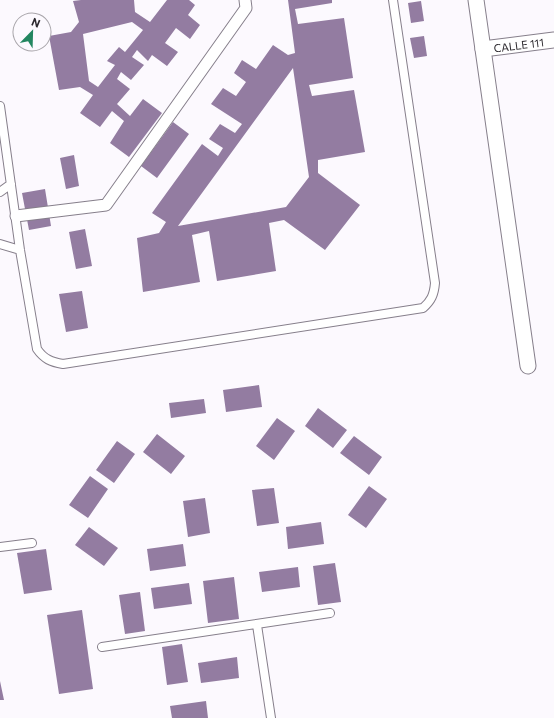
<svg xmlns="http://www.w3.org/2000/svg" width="554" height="718" viewBox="0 0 554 718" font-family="Commissioner,sans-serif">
<rect width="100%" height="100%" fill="#fcf9fe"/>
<!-- building -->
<path fill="#937ca1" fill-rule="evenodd" d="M 81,0 L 134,0 L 135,12 L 150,22 L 167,0 L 189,0 L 195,5 L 188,15 L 200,25 L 190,39 L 176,28 L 165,43 L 178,52 L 167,66 L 152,55 L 148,61 L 137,50 L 132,57 L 144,65 L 131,80 L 121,72 L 117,79 L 130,89 L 117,104 L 130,116 L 143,99 L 162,113 L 129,157 L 110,143 L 124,121 L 112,111 L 100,127 L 80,113 L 93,95 L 80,87 L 59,90 L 49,36 L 71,32 L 79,22 L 73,1 ZM 132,22 L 143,30 L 125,52 L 119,47 L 107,61 L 115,65 L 98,87 L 89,81 L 83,34 Z
M 288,0 L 332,0 L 332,3 L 295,9 L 298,24 L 344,18 L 353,78 L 309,85 L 312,96 L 354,90 L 365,152 L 318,160 L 318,173 L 360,205 L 325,250 L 284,220 L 269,223 L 276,271 L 217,281 L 209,231 L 192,235 L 200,282 L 143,292 L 137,238 L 159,233 L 166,222 L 152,213 L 202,144 L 218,156 L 223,148 L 209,139 L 220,124 L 235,133 L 242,124 L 211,104 L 223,88 L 236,96 L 246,82 L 234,73 L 242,60 L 256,69 L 273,45 L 288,55 L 295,53 ZM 293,68 L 309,177 L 286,207 L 178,226 Z
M 421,1 L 424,21 L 411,23 L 408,3 Z
M 424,36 L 427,56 L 414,58 L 410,38 Z
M 173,122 L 189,134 L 157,178 L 141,166 Z
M 74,155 L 79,186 L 66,189 L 60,158 Z
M 45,189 L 51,226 L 29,230 L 22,193 Z
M 85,229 L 92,266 L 76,269 L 69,232 Z
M 82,291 L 88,328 L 66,332 L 59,294 Z
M 259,385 L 262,407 L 226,412 L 223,390 Z
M 204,399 L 206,413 L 171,418 L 169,403 Z
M 318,408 L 347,430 L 333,448 L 305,426 Z
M 277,418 L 295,431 L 274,460 L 256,446 Z
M 157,434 L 185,456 L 171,474 L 143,452 Z
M 354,436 L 382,457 L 369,475 L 340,453 Z
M 117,441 L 135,454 L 114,483 L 96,470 Z
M 90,476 L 108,489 L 88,518 L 69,505 Z
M 369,486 L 387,499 L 366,528 L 348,515 Z
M 274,488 L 279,523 L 257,526 L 252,490 Z
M 205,498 L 210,533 L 188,537 L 183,501 Z
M 321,522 L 324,544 L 288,549 L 286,527 Z
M 89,527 L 118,548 L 104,566 L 75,545 Z
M 183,544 L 186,566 L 150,571 L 147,549 Z
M 46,549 L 52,590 L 24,594 L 17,553 Z
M 335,563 L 341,602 L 318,605 L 313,566 Z
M 298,567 L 300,587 L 262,592 L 259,572 Z
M 234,577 L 239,619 L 208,623 L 203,581 Z
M 189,583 L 192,604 L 154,609 L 151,588 Z
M 140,592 L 145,631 L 125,634 L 119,595 Z
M 82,610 L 93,689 L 59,694 L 47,615 Z
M 182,644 L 188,682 L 167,685 L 162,647 Z
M 237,657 L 239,678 L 201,683 L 198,663 Z
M 0,681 L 4,700 L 0,700 Z
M 206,701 L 208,718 L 172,718 L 170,706 Z"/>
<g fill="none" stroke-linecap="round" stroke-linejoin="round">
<defs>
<path id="service" d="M 0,106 L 20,250 L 37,349 C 44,359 51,362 63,364 L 423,308 C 431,301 434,295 435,283 L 393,0
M 0,192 L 11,184
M 0,244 L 20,250
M 0,547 L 32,543
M 257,625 L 271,718
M 102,647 L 330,613"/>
<path id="pedestrian" d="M 16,216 L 106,205 L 246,8 L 245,0"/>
<g id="minor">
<path d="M 476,0 L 528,366"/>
<path id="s1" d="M 483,49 L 554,40"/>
</g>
</defs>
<!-- service casing -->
<use href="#service" stroke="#867f8b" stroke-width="10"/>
<!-- pedestrian casing -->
<use href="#pedestrian" stroke="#867f8b" stroke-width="13"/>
<!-- minor casing -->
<use href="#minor" stroke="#867f8b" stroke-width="17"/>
<!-- service -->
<use href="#service" stroke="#fff" stroke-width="8"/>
<!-- pedestrian -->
<use href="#pedestrian" stroke="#fff" stroke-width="11"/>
<!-- minor -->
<use href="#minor" stroke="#fff" stroke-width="15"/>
</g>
<g text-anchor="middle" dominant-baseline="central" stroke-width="3" stroke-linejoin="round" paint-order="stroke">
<!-- street labels -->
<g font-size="11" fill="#2b282d" stroke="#fcf9fe">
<text stroke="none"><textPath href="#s1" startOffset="36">CALLE 111</textPath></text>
</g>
</g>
<!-- north arrow -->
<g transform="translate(32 32) rotate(23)"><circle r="19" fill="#fcf9fe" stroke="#a8a5aa"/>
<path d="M0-3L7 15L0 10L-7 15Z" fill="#238660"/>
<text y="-6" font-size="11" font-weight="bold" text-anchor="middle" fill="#2b282d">N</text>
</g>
</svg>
